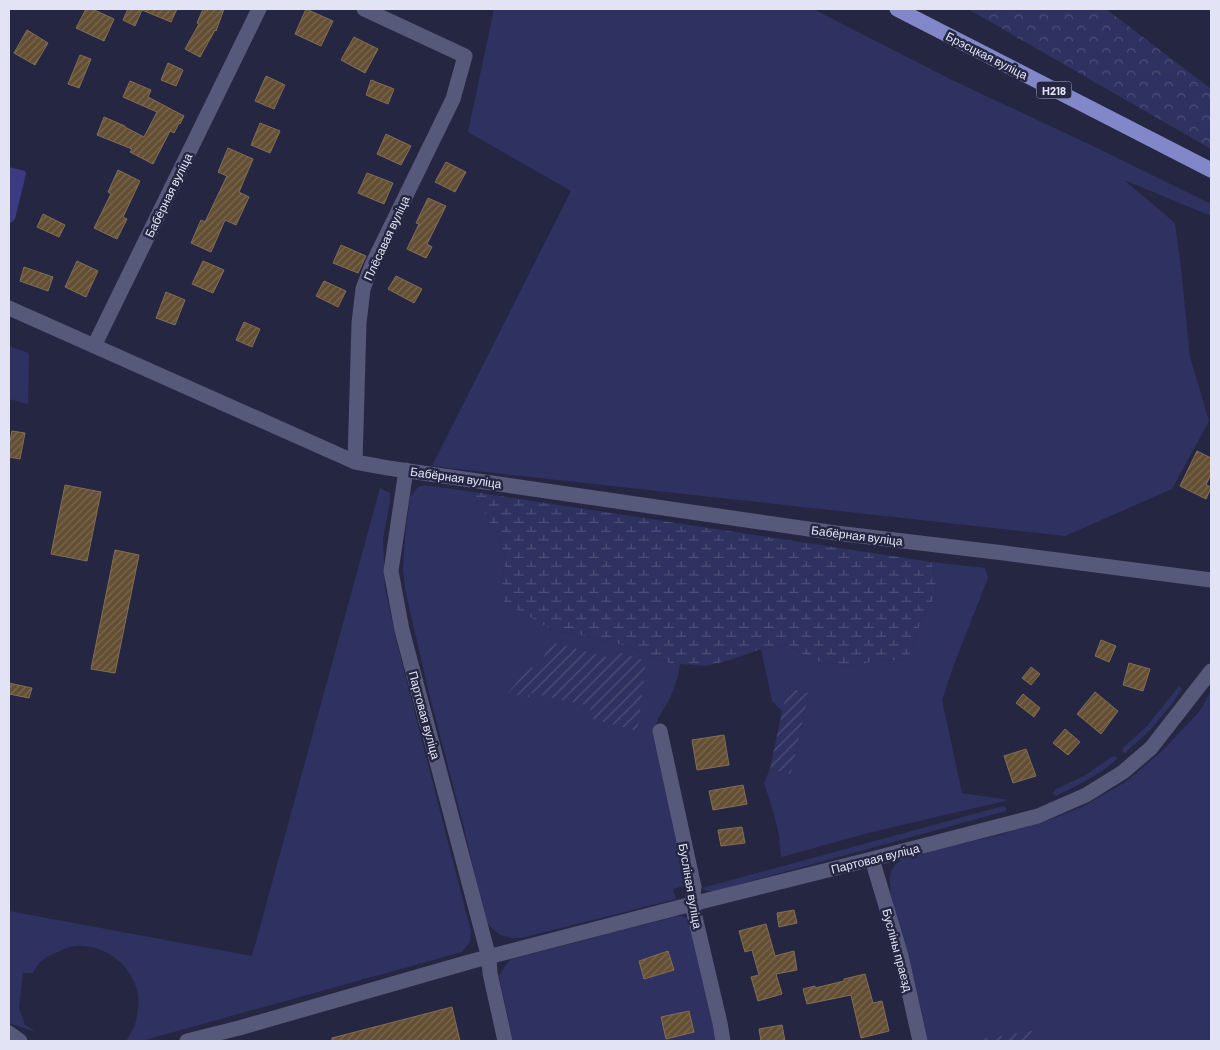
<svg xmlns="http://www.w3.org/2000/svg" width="1220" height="1050" viewBox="0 0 1220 1050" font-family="Barlow,sans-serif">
<defs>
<pattern id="forest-crowns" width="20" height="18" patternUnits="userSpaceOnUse" patternTransform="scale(1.25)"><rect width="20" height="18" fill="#2f3160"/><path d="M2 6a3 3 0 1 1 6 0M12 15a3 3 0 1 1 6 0" fill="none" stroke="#4d4f77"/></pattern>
<pattern id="wetland-marsh" width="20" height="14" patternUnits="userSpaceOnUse" patternTransform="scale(1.25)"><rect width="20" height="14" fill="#2f3160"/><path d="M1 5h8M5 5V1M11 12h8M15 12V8" fill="none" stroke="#4d4f77"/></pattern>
<pattern id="garden-furrows" width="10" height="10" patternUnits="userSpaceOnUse" patternTransform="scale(1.25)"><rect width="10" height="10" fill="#2f3160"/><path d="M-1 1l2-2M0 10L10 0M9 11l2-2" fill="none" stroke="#4d4f77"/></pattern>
<pattern id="building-hatch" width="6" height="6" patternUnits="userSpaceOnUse" patternTransform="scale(1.25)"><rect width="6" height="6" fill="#644f34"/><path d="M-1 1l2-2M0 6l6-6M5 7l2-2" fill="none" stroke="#7a6852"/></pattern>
</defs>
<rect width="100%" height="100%" fill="#252742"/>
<!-- grass -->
<path fill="#2f3160" d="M 494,9 L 813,9 L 954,81 L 1095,147 L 1211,204 L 1211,216 L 1124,180 L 1175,223 L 1181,268 L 1190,357 L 1209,421 L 1172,489 L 1065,536 L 432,466 L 571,191 L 468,132 Z
M 9,346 L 29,353 L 28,404 L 9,399 Z
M 424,485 L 474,492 L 478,503 L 497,533 L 506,559 L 502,582 L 505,602 L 554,631 L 585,636 L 622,645 L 670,663 L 680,664 L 677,680 L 670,698 L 659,717 L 654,729 L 686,885 L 673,889 L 676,899 L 521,938 C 504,939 495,934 485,920 L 464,828 L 428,689 L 405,589 L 403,569 L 405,536 L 410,497 L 418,487 Z
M 380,488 L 390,493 L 390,501 L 383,539 L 385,588 L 397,643 L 471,932 L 470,942 L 462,952 L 141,1041 L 126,1041 C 129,1036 133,1030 135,1024 C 138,1014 140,1000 137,990 C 130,964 104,944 76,946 C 70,946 64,949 58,952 C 46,956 38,962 33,973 L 23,973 L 19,1008 L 25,1025 L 36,1032 L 9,1023 L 9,911 L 252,956 Z
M 931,562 L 985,568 L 988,578 L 953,667 L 942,700 L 962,793 L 1009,800 L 872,832 L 781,857 L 779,835 L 774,814 L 764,783 L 770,769 L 791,773 L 809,693 L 787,688 L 782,711 L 772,701 L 761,649 L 787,645 L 815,661 L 851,666 L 874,661 L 908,660 L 922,618 L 936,595 L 934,572 Z
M 1179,686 L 1182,689 L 1172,704 L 1151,729 L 1125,753 L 1122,751 L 1124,747 L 1148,725 Z
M 1211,691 L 1211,1041 L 925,1041 L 891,896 C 889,876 887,867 907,856 L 999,835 L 1049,820 L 1082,807 L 1127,781 L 1163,750 L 1200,711 Z
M 1113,756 L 1117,757 L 1117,759 C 1099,775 1078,785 1056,796 L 1053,793 L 1056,789 L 1084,776 Z
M 1003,806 L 1006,808 L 1006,811 L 715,891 L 707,891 L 702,888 Z
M 677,916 L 688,917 L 718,1041 L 513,1041 L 499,976 L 505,966 L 511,959 Z"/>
<!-- forest -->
<path fill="url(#forest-crowns)" d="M 968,9 L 1106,9 L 1211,89 L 1211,149 Z"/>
<!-- wetland -->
<path fill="url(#wetland-marsh)" d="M 474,492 L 931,562 L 935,577 L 936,595 L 922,618 L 908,660 L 874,661 L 851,666 L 815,661 L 787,645 L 761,649 L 730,660 L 706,666 L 670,663 L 622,645 L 585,636 L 554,631 L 504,602 L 502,582 L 506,559 L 497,533 L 478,503 Z"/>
<!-- garden -->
<path fill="url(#garden-furrows)" d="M 547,641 L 610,658 L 615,651 L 646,661 C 643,684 641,708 637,731 L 589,718 L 591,706 L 530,693 L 529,697 L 508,693 L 522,676 L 526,667 L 542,669 Z
M 787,688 L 809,693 L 791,774 L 770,769 Z
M 1032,1031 L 1034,1041 L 976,1041 L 975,1040 Z"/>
<!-- water -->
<path fill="#3b3a82" d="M 9,167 L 25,171 L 26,174 L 15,219 L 11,223 L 9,223 Z"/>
<!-- building -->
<path fill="url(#building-hatch)" stroke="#846e52" d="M 86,9 L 92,9 L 114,19 L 104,41 L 76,28 Z
M 128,9 L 177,9 L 171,22 L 142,10 L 135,26 L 123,20 Z
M 203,9 L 224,9 L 216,31 L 215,30 L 200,57 L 185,49 L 199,24 L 197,23 Z
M 306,9 L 333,21 L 321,46 L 295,34 Z
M 27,30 L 48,43 L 35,65 L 14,53 Z
M 354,37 L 378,49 L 365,73 L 341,60 Z
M 80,55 L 91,59 L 79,88 L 68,84 Z
M 168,63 L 183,70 L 176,86 L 161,80 Z
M 266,76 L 285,85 L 274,109 L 255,101 Z
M 371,80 L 394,89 L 388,104 L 366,95 Z
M 130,81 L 151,90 L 148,97 L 184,116 L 180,124 L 179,123 L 174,133 L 170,131 L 153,164 L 130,152 L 132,149 L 97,135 L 104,117 L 125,126 L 125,127 L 144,137 L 157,112 L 123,97 Z
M 260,123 L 280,131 L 270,153 L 251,145 Z
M 386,134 L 411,146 L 401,165 L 377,154 Z
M 228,148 L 253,159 L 239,192 L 249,197 L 236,225 L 225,220 L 211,252 L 191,243 L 201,220 L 205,222 L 227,176 L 218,172 Z
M 446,162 L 466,172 L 455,192 L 435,182 Z
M 118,170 L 140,181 L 123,217 L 127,219 L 117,239 L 94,228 L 111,194 L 108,192 Z
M 367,173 L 393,183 L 384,204 L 358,193 Z
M 428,198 L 446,206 L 427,244 L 432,247 L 426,258 L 407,249 L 419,224 L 416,223 Z
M 43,214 L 65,225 L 59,237 L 37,227 Z
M 341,245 L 366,256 L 358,273 L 333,263 Z
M 77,261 L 98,271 L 86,297 L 65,287 Z
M 203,261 L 224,270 L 213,293 L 192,284 Z
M 24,267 L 53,277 L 48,291 L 20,281 Z
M 396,276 L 422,289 L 414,303 L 388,289 Z
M 324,281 L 346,291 L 338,307 L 316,296 Z
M 166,292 L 185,300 L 175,325 L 156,318 Z
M 244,322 L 260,329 L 252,347 L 236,340 Z
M 12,431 L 25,433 L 20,459 L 9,457 L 9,446 Z
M 1197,451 L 1211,458 L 1211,474 L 1206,485 L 1211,487 L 1211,488 L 1206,499 L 1180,486 Z
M 65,485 L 101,492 L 87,561 L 51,554 Z
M 115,550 L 139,555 L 115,673 L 91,669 Z
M 1101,640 L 1116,646 L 1109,662 L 1095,656 Z
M 1129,663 L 1150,669 L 1143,691 L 1123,685 Z
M 1031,667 L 1040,674 L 1031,685 L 1022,678 Z
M 9,683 L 32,688 L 29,698 L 9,694 Z
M 1095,692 L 1118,711 L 1101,734 L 1077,714 Z
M 1023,694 L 1040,708 L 1034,717 L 1016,703 Z
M 1065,729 L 1080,742 L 1068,755 L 1053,743 Z
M 724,735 L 729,765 L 697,770 L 692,740 Z
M 1026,749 L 1036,776 L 1013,783 L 1004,756 Z
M 743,785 L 747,804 L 713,810 L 709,791 Z
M 742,827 L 745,843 L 721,846 L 718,830 Z
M 794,910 L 797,923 L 779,927 L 777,913 Z
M 766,924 L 775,956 L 794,951 L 797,970 L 776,974 L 782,994 L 758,1001 L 751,977 L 759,975 L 752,950 L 745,952 L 739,931 Z
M 668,951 L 674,970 L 644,979 L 639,961 Z
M 865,974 L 873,1003 L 882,1001 L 889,1031 L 861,1038 L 851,995 L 807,1004 L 803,989 L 815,986 L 815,988 L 844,981 L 844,979 Z
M 452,1007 L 460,1041 L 332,1041 L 332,1038 Z
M 689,1011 L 694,1032 L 666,1039 L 661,1017 Z
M 782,1025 L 785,1041 L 761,1041 L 759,1029 Z"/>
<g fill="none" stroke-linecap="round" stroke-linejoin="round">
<!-- minor -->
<path stroke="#56597a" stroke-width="15" d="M 9,308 L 355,462 L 388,468 L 836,533 L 1004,553 L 1211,580
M 94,346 L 259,9
M 355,462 L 359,323 L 363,289 L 372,265 L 453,99 L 465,56 L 364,9
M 406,470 L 391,571 L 402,630 L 489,958 L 490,973 L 505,1041
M 660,731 L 694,887 L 692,904 L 720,1023 L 723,1041
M 872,859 L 901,956 L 920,1041
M 9,1033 L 20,1041
M 187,1041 L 239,1028 L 469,962 L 692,904 L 872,859 L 1038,816 L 1086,795 L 1123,772 L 1151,748 L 1211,671"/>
<!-- major -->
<path stroke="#8287ca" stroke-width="15" d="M 897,9 L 1211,170"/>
</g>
<g text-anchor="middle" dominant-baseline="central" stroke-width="5" stroke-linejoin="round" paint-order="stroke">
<!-- shield labels -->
<rect fill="#252742" stroke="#a9abc0" stroke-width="1" x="1036.5" y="81.5" width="35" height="17" rx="4"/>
<g font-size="11" font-weight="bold" fill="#e2e4f6">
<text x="1054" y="90">Н218</text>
</g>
<!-- street labels -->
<g font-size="12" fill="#e2e4f6" stroke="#252742">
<text transform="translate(987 55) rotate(27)">Брэсцкая вуліца</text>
<text transform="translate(168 195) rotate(-64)">Бабёрная вуліца</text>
<text transform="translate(386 238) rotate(-65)">Плёсавая вуліца</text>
<text transform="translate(456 477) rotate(8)">Бабёрная вуліца</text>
<text transform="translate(857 535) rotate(7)">Бабёрная вуліца</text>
<text transform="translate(425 715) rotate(75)">Партовая вуліца</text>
<text transform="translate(875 858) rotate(-14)">Партовая вуліца</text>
<text transform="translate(691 886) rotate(80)">Бусліная вуліца</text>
<text transform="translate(898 950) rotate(75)">Бусліны праезд</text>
</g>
</g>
<!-- border -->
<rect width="1220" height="1050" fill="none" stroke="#e2e4f6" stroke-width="20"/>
</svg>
